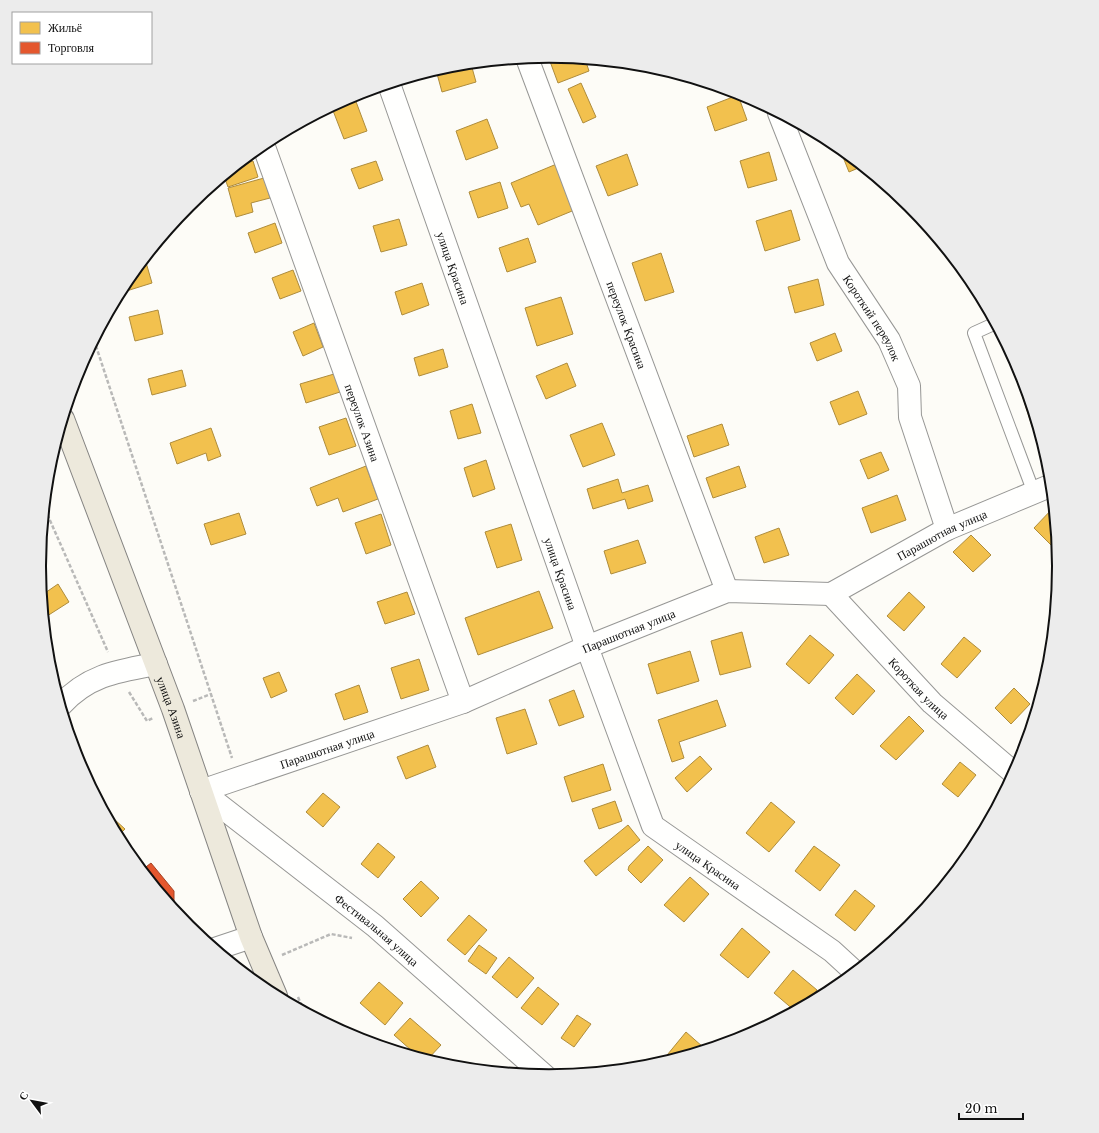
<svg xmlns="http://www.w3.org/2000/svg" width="1099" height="1133" viewBox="0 0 1099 1133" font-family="'Libre Baskerville',serif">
<rect width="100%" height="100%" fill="#fdfcf7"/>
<!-- homes -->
<path fill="#f2c14e" stroke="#ae8c3c" d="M 548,56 L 585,59 L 589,71 L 558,83 Z
M 471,64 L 476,82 L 442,92 L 436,70 L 450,66 Z
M 581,83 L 596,117 L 583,123 L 568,89 Z
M 738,95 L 747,120 L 715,131 L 707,107 Z
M 355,99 L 367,131 L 344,139 L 332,108 Z
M 487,119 L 498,148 L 466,160 L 456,131 Z
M 839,147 L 863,166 L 849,172 Z
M 769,152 L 777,180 L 748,188 L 740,161 Z
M 627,154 L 638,185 L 608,196 L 596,166 Z
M 253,161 L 258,177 L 228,187 L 224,176 L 235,167 Z
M 376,161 L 383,180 L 359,189 L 351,169 Z
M 559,163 L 577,209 L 538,225 L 529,204 L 521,207 L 511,183 Z
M 264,178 L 270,198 L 251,203 L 253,212 L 236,217 L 228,188 Z
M 500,182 L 508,208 L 478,218 L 469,192 Z
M 791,210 L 800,240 L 765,251 L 756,221 Z
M 399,219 L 407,245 L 381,252 L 373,226 Z
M 275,223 L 282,243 L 255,253 L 248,233 Z
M 528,238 L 536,262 L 507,272 L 499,248 Z
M 661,253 L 674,292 L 645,301 L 632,263 Z
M 145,259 L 152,283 L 120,293 L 125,283 Z
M 293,270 L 301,291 L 280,299 L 272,278 Z
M 818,279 L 824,305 L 795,313 L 788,287 Z
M 422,283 L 429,305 L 402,315 L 395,292 Z
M 561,297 L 573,334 L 537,346 L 525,308 Z
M 158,310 L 163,334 L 135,341 L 129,317 Z
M 314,323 L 323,347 L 303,356 L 293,332 Z
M 835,333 L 842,351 L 817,361 L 810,343 Z
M 1004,339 L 1021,371 L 1038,428 L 1033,429 Z
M 443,349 L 448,367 L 419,376 L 414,358 Z
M 567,363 L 576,386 L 546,399 L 536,376 Z
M 182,370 L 186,386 L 152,395 L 148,379 Z
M 334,374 L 340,392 L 306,403 L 300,384 Z
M 858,391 L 867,414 L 839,425 L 830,402 Z
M 472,404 L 481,433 L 458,439 L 450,411 Z
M 346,418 L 356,446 L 329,455 L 319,427 Z
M 602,423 L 615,455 L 583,467 L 570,435 Z
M 722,424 L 729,445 L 694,457 L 687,436 Z
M 211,428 L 221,456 L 208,461 L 206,453 L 177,464 L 170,443 Z
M 881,452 L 889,470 L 868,479 L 860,460 Z
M 486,460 L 495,489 L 473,497 L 464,468 Z
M 366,466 L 378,499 L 343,512 L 338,498 L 317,506 L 310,488 Z
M 739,466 L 746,487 L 713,498 L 706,478 Z
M 618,479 L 622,493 L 648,485 L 653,501 L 628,509 L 625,499 L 593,509 L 587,489 Z
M 897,495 L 906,520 L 871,533 L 862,508 Z
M 1054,507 L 1058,542 L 1053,547 L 1034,528 Z
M 239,513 L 246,534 L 211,545 L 204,524 Z
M 381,514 L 391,545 L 366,554 L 355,523 Z
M 511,524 L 522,560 L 497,568 L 485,532 Z
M 779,528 L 789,555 L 764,563 L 755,537 Z
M 971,535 L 991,555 L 973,572 L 953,552 Z
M 638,540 L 646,563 L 611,574 L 604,551 Z
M 58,584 L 69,602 L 44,618 L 42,595 Z
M 539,591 L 553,628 L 478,655 L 465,618 Z
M 407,592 L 415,614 L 385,624 L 377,602 Z
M 909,592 L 925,607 L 904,631 L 887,616 Z
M 742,632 L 751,667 L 720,675 L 711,641 Z
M 810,635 L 834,655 L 809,684 L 786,664 Z
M 964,637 L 981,651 L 957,678 L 941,664 Z
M 690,651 L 699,681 L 657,694 L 648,664 Z
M 419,659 L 429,690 L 401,699 L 391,668 Z
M 279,672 L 287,691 L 271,698 L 263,678 Z
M 857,674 L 875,691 L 853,715 L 835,698 Z
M 359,685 L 368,712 L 344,720 L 335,694 Z
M 1014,688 L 1030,704 L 1011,724 L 995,708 Z
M 574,690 L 584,717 L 559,726 L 549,700 Z
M 717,700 L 726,726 L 679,742 L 684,758 L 672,762 L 658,720 Z
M 525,709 L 537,744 L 507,754 L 496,718 Z
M 909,716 L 924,731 L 896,760 L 880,746 Z
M 428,745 L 436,767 L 406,779 L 397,757 Z
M 700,756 L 712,769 L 687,792 L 675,778 Z
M 960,762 L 976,775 L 958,797 L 942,784 Z
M 603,764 L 611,790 L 572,802 L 564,777 Z
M 323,793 L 340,807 L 323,827 L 306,812 Z
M 615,801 L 622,821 L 599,829 L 592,809 Z
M 771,802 L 795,822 L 769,852 L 746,833 Z
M 103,809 L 125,829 L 118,836 Z
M 628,825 L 640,840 L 596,876 L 584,861 Z
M 378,843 L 395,857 L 378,878 L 361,864 Z
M 648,846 L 663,860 L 641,883 L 628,870 L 629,866 Z
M 814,846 L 840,865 L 820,891 L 795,871 Z
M 690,877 L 709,894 L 684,922 L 664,905 Z
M 421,881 L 439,898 L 421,917 L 403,899 Z
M 855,890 L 875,906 L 855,931 L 835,915 Z
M 469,915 L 487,930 L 465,955 L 447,940 Z
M 742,928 L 770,952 L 748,978 L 720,955 Z
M 479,945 L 497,958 L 486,974 L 468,961 Z
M 509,957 L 534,978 L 517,998 L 492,977 Z
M 793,970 L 817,990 L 802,1008 L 795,1011 L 774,993 Z
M 379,982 L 403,1003 L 385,1025 L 360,1003 Z
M 538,987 L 559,1004 L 542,1025 L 521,1008 Z
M 577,1015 L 591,1024 L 574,1047 L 561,1038 Z
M 410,1018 L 441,1045 L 427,1060 L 420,1058 L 394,1035 Z
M 686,1032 L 703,1047 L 698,1052 L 665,1062 L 663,1060 Z"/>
<!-- shops -->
<path fill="#e4572e" stroke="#a54225" d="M 151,863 L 174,891 L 174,910 L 142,870 Z"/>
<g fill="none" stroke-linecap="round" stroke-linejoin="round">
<defs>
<path id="lane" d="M 996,323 L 974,333 L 1034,493"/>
<g id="street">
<path id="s1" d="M 527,58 L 727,591"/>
<path id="s2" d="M 389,84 L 587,647 L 653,826 L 832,951 L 856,973"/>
<path id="s3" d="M 779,113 L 838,263 L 889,340 L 909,386 L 910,417 L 947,529"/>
<path id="s4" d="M 263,144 L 463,702"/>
<path id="s5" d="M 831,594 L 932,703 L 1015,774"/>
<path d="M 61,705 C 88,675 118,671 156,664"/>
<path id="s6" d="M 201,791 L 463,702 L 587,647 L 727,591 L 831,594 L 947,529 L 1052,485"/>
<path id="s7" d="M 201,791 L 375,926 L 546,1077"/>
<path d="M 215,949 L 251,937"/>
</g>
<g id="primary">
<path id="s8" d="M 63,419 L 173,709 L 251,937 L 276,996"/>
</g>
</defs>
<!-- lane casing -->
<use href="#lane" stroke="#979795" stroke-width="14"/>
<!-- street casing -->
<use href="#street" stroke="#979795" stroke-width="24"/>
<!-- primary casing -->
<use href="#primary" stroke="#858482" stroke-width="24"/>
<!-- path -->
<path stroke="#b9b9b8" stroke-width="2.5" stroke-dasharray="4 2" stroke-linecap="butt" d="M 94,340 L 232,758
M 45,509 L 108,652
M 129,692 L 147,721 L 153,718
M 193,701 L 211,694
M 282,955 L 331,934 L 352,938
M 298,997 L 304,1011"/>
<!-- lane -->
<use href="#lane" stroke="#fffffe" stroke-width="12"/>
<!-- street -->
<use href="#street" stroke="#fffffe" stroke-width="22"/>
<!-- primary -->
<use href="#primary" stroke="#ede9dc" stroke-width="22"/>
</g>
<g text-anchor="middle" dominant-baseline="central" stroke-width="4" stroke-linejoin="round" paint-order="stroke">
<!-- street labels -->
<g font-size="12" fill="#111" stroke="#fff">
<text stroke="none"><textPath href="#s2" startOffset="195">улица Красина</textPath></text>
<text stroke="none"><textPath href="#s3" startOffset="226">Короткий переулок</textPath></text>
<text stroke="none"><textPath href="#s1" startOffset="285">переулок Красина</textPath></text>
<text stroke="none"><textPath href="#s4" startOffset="296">переулок Азина</textPath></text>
<text stroke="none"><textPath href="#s6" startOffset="793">Парашютная улица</textPath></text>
<text stroke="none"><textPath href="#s2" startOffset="519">улица Красина</textPath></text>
<text stroke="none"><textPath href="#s6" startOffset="457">Парашютная улица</textPath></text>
<text stroke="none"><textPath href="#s5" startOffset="129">Короткая улица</textPath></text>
<text stroke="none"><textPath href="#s8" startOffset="308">улица Азина</textPath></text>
<text stroke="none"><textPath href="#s6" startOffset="133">Парашютная улица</textPath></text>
<text stroke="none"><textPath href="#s2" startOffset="855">улица Красина</textPath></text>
<text stroke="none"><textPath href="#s7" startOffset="224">Фестивальная улица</textPath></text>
</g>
</g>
<!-- crop -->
<path d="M0 0H1099V1133H0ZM46 566a503 503 0 1 1 1006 0a503 503 0 1 1-1006 0Z" fill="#ececec" fill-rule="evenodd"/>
<path fill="none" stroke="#111" stroke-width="2" d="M46 566a503 503 0 1 1 1006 0a503 503 0 1 1-1006 0Z"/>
<!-- legend -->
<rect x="12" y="12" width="140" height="52" fill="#ffffff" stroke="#a0a0a0"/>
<rect x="20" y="22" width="20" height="12" fill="#f2c14e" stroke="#a0a0a0"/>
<text x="48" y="32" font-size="12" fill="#111111">Жильё</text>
<rect x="20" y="42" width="20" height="12" fill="#e4572e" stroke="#a0a0a0"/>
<text x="48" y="52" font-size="12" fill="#111111">Торговля</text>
<!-- north arrow -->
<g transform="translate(32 1101) rotate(302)" stroke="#ffffff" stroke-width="3" paint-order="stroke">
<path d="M0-3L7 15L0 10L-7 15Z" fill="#111111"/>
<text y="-6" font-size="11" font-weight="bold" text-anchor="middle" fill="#111111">С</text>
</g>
<!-- scale -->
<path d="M959 1113v6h64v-6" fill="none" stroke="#111111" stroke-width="2"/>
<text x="965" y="1113" font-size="12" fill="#111111" stroke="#ffffff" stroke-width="3" paint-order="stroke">20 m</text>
</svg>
